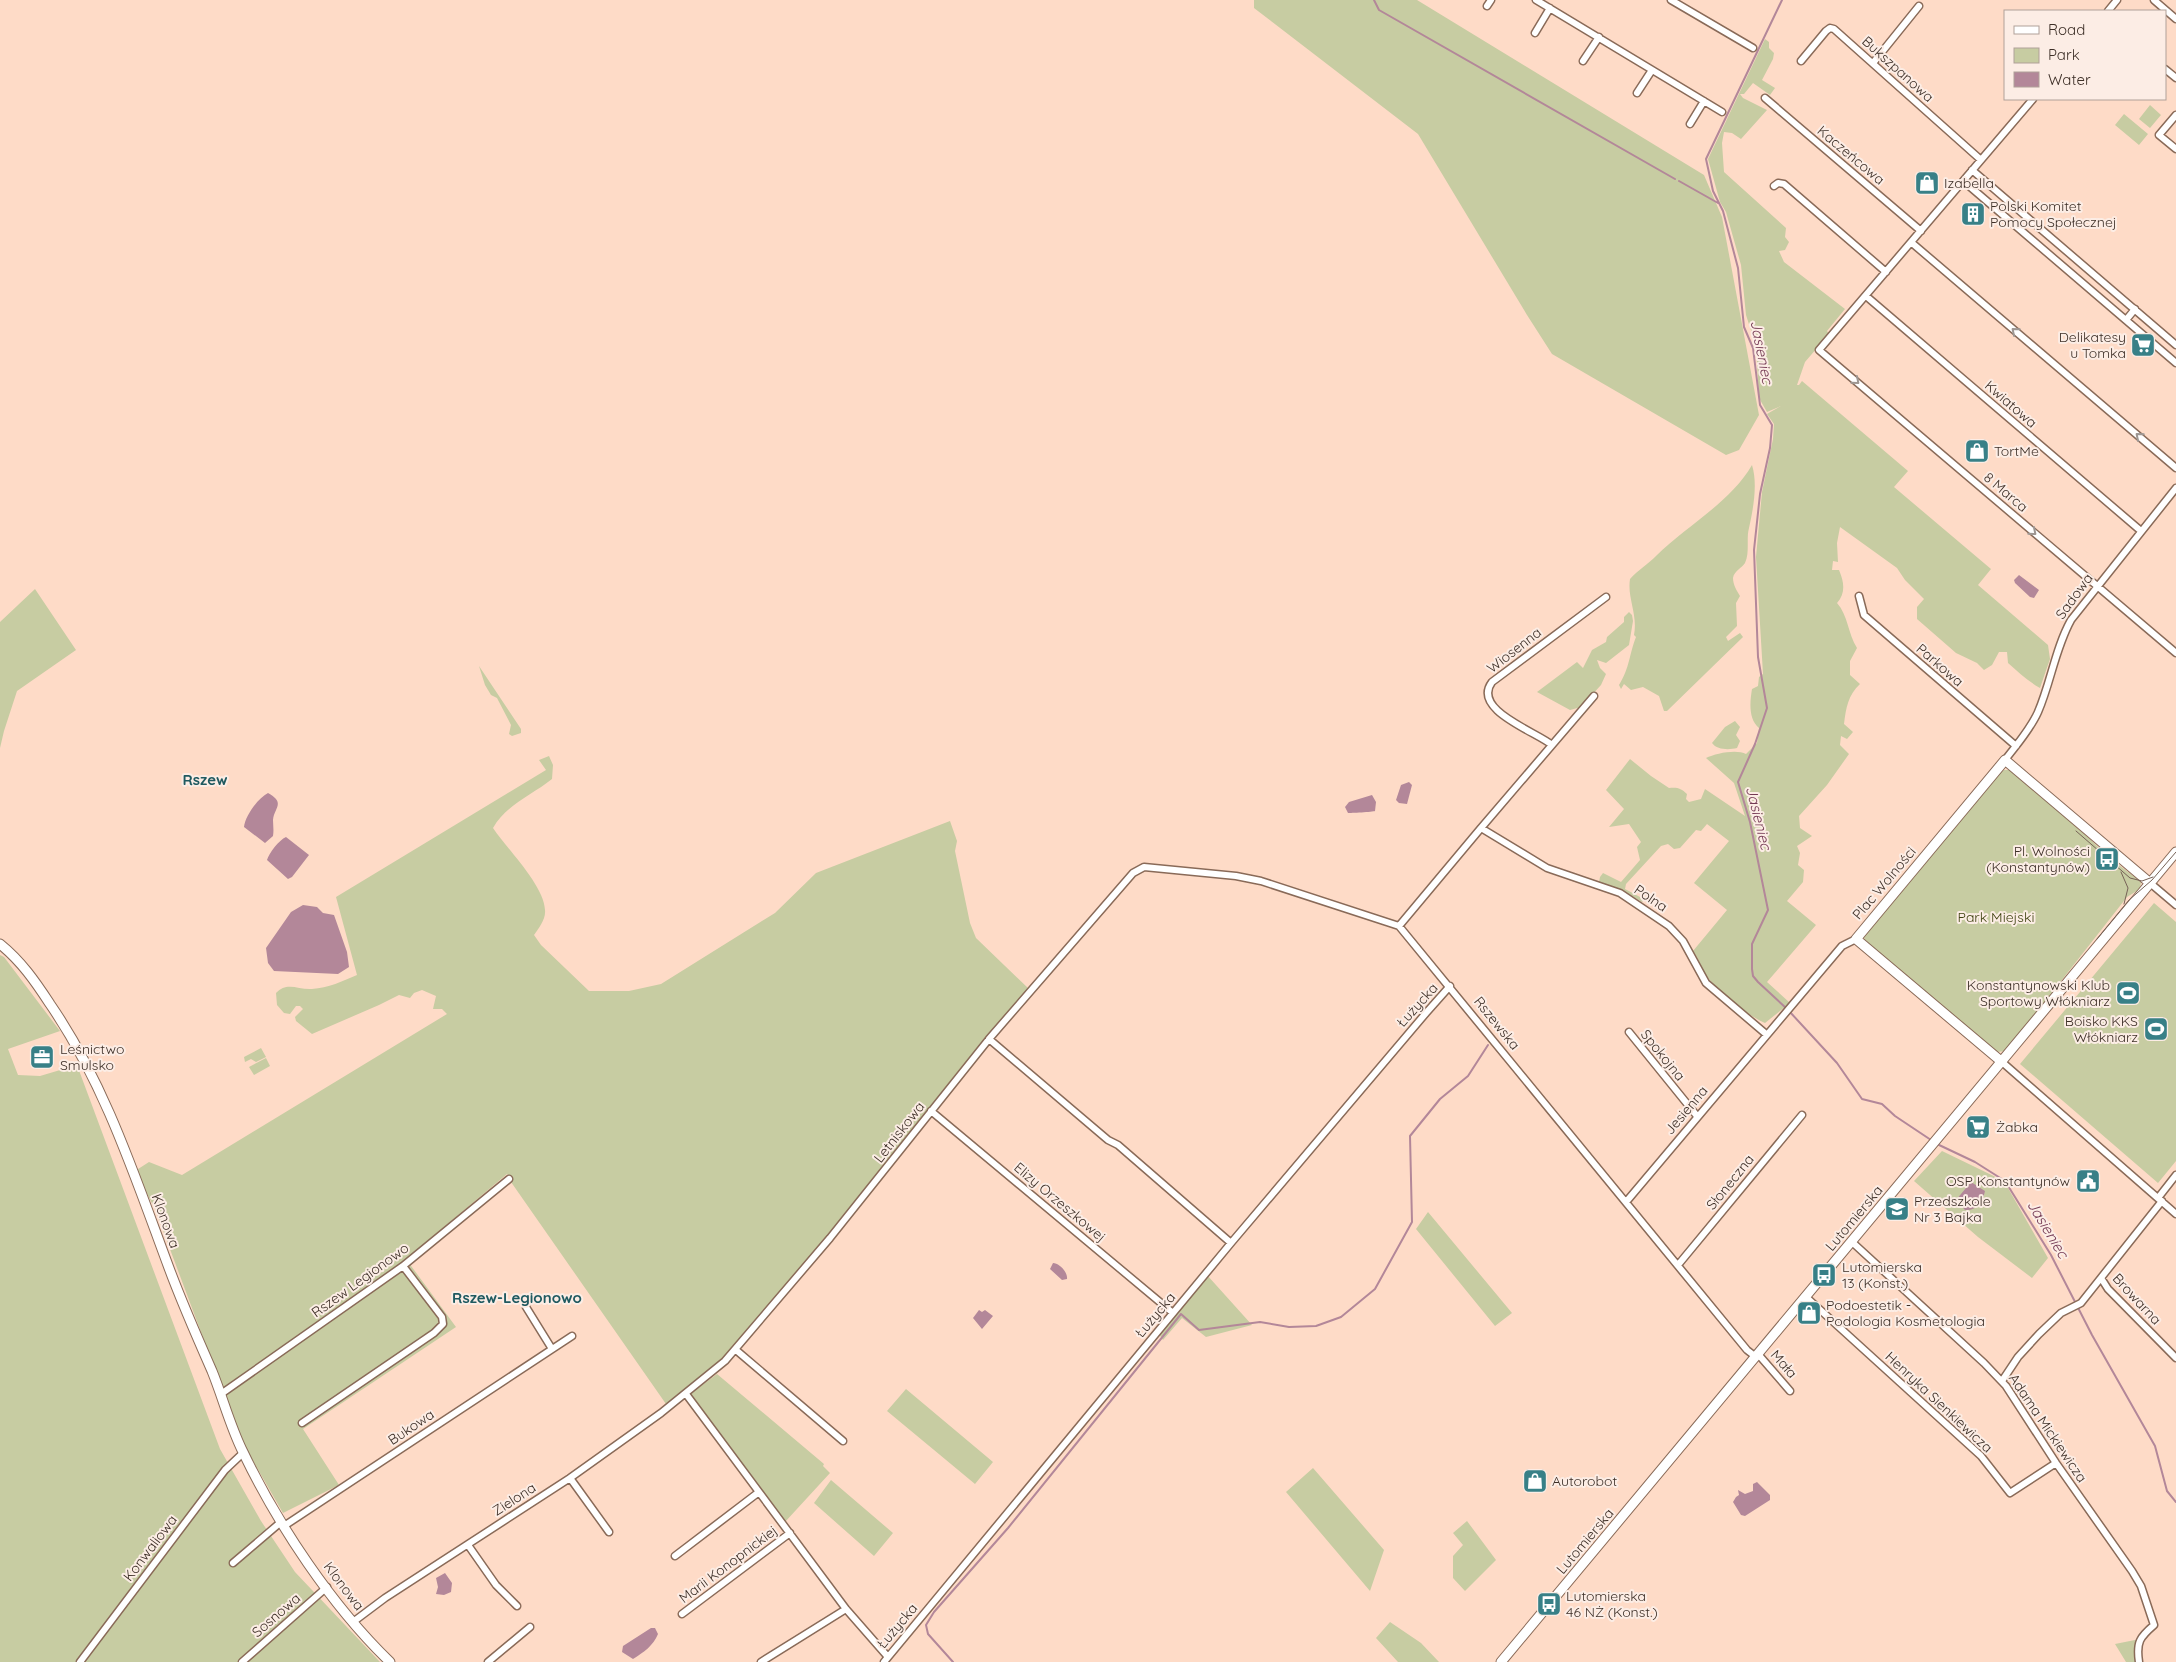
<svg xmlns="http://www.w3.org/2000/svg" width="2176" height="1662" viewBox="0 0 2176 1662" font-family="Quicksand,sans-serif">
<rect width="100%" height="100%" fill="#fedbc7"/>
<!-- green -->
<path fill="#c7cca2" d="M 1254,0 L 1417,0 L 1704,175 L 1722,217 L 1759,415 L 1739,450 L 1726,455 L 1552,354 L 1527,315 L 1418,134 L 1254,8 Z
M 1765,39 L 1769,42 L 1769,48 L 1774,53 L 1773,59 L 1762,80 L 1775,88 L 1770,95 L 1753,83 L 1744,94 L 1740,94 L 1743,98 L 1767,110 L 1741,139 L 1732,133 L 1724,132 L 1722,143 L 1724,172 L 1786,228 L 1785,237 L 1789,242 L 1785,250 L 1779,251 L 1784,262 L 1845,309 L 1827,331 L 1829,334 L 1805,362 L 1797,385 L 1799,385 L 1802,381 L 1908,471 L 1894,487 L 1991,569 L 1978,585 L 2048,645 L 2050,659 L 2040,688 C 2029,682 2018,672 2008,663 L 2007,652 L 1999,652 L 1992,665 L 1984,670 L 1977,663 L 1956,653 L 1917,619 L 1917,607 L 1924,599 L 1905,580 L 1897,568 L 1840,527 L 1837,543 L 1838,562 L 1833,561 L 1832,570 L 1839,570 C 1844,582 1846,593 1837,603 C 1848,615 1848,634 1857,648 L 1850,661 L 1850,675 L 1860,684 C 1848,695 1846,708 1844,724 L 1853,732 L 1847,739 L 1841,736 L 1840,745 L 1849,754 L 1827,785 L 1799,816 L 1800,828 L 1812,836 L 1797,846 L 1800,853 L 1798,865 L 1804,870 L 1803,882 L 1787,901 L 1816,925 L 1767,982 L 1790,1003 L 1765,1023 C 1750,1017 1715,989 1706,975 C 1701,967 1699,959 1693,951 L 1727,910 L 1694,883 L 1729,841 L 1707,824 L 1701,831 L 1696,830 L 1680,848 L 1674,849 L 1668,844 L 1661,846 L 1626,884 L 1625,889 L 1640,897 L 1643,901 L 1642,902 L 1629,894 L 1599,882 L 1600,877 L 1603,873 L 1621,882 L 1640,860 L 1637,847 L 1641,842 L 1629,824 L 1609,827 L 1624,809 L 1606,790 L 1630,759 L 1651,776 L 1669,788 C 1677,787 1681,788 1687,794 L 1686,799 L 1689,802 L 1701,799 L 1705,789 L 1745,816 L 1734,783 L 1706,758 C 1716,753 1737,749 1746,754 L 1757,743 L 1759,728 C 1748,719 1750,701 1752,689 L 1758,686 L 1759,677 L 1763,674 L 1756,557 L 1762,492 L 1773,439 L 1774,424 L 1767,414 L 1781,406 L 1767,412 L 1759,398 L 1756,346 L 1746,315 L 1741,265 L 1726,212 L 1720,202 L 1708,159 Z
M 2150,105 L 2161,115 L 2150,128 L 2139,119 Z
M 2124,114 L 2148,134 L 2139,145 L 2115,125 Z
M 1752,465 C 1758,484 1753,510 1749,528 C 1746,539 1750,552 1745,563 C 1742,568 1734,571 1733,578 C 1733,585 1737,591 1740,596 L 1736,603 L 1737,626 L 1726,637 L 1728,641 L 1740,633 L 1743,637 L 1667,711 L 1664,711 L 1659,696 L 1643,687 L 1631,690 L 1624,684 L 1621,689 L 1619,685 C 1630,667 1629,655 1636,637 L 1634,635 C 1638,614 1627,598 1630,579 C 1638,570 1648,564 1656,556 C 1686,526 1730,503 1752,465 Z
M 35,589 L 76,650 L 17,691 L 4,731 L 0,748 L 0,622 Z
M 1629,612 L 1632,615 L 1633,621 L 1629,645 L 1606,663 L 1597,660 L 1600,668 L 1606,674 L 1601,685 L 1581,707 L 1570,710 L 1537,692 L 1577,662 L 1583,668 L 1592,650 L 1606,642 L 1607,637 L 1624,622 L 1624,617 Z
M 479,666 L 521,729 L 521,733 L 512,736 L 509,734 L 511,725 L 497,698 L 491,695 L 485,685 Z
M 1735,721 L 1740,727 L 1736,735 L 1740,741 L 1737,748 C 1729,750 1717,750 1712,743 L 1725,727 Z
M 549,756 L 553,765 L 552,779 C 532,795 506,805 493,828 C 507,849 544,885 545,910 C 546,919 539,928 534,935 L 541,945 L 589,991 L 629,991 L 661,984 L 775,913 L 816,873 L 950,821 L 957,841 L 955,851 L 970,923 L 976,938 L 1029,989 L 963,1065 L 857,1200 L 728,1356 L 687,1391 L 666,1404 L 511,1182 L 511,1179 L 507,1174 L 406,1259 L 456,1327 L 303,1429 L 339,1485 L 283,1513 L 242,1442 L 155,1209 L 135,1171 L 149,1162 L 182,1175 L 447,1014 L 442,1009 L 433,1009 L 436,996 L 422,990 L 414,993 L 410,998 L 399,995 L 379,1005 L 312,1034 L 296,1021 L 295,1017 L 303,1009 L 300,1006 L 296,1006 L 290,1014 L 284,1013 L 277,1005 L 276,993 C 287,981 298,990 312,989 C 328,988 343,981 357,975 L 336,897 L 546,770 L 539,760 Z
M 2004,770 L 2012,770 L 2090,839 L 2102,851 L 2102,852 L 2141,882 L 2140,889 L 2127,897 L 2006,1051 L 1997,1052 L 1865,942 L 1864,937 L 1866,931 L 1997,774 Z
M 2154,903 L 2176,922 L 2176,1161 L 2158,1183 L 2020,1064 Z
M 0,955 L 4,957 L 60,1031 L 8,1049 L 18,1075 L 40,1076 L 77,1065 L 220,1449 L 261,1521 L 295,1572 L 380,1662 L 0,1662 Z
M 261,1048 L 266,1057 L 256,1062 L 251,1059 L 245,1062 L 244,1057 Z
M 266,1058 L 270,1066 L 254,1075 L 249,1067 Z
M 1942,1151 L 2004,1181 L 2048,1258 L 2032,1278 L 1978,1237 L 1914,1181 Z
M 1428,1212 L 1512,1313 L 1495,1326 L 1416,1229 Z
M 1207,1275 L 1252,1325 L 1206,1337 L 1182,1318 L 1163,1340 L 1159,1334 Z
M 717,1374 L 824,1464 L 823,1466 L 830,1473 L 785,1522 L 689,1395 Z
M 906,1389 L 993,1462 L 975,1484 L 887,1411 Z
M 1313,1468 L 1384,1550 L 1370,1591 L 1286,1492 Z
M 831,1480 L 893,1533 L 874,1556 L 814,1503 Z
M 1467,1521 L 1496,1560 L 1465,1591 L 1453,1578 L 1453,1556 L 1463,1545 L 1453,1533 Z
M 1390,1622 L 1421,1643 L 1439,1662 L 1398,1662 L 1376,1638 Z
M 2140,1639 L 2139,1662 L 2126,1662 L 2115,1644 Z"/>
<!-- water -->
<path fill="#b38799" d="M 2019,575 L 2039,590 L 2034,598 L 2030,597 L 2015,583 L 2014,580 Z
M 1409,782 L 1412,785 L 1407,804 L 1399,803 L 1396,800 L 1401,785 Z
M 268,793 C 286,803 274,808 273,820 C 273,825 274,830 273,836 L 265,843 L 244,827 C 245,816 258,798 268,793 Z
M 1372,795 L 1376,802 L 1375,811 C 1373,812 1350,813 1348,813 L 1345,807 L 1349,802 Z
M 286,837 L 309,855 L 292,877 L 288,879 L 267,860 C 269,853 279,840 286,837 Z
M 303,905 L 317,907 L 323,913 L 334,915 L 347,952 L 349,967 L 338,974 L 274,971 L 268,963 L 266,948 L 291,912 Z
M 1971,1182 L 1985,1191 C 1983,1201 1977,1211 1965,1210 L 1956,1200 Z
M 1053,1263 C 1059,1263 1068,1272 1067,1279 L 1062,1280 L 1050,1269 Z
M 979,1310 L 982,1312 L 985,1310 L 993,1316 L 982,1329 L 973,1318 Z
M 1757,1482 L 1770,1495 L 1770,1500 L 1745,1516 L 1741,1515 L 1733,1502 L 1736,1497 L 1739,1495 L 1738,1490 L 1745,1494 L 1753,1491 L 1753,1484 Z
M 445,1573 L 452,1583 L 451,1592 L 444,1595 L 436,1594 L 438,1587 L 436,1578 Z
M 651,1628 L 655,1628 L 658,1634 C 653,1646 644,1652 633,1659 L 622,1652 L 623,1646 Z"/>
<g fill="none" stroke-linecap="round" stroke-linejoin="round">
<!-- stream -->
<path stroke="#b38799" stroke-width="2" d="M 1374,0 L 1379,10 L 1675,179
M 1782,0 L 1706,159 L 1713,191 L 1723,211 L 1738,268 L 1744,327 L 1753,348 L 1760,405 L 1772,425 L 1770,448 L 1760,494 L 1754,550 L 1758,657 L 1767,708 L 1755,744 L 1738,782 L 1750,822 L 1768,910 L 1752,944 L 1752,969 L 1753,976 L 1758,982 L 1786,1008
M 1679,181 L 1718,203
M 1789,1011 L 1837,1063 L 1862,1099 L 1882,1104 L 1895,1116 L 1931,1140
M 1937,1144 L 1975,1162 L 2005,1181 L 2051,1255 L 2092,1335 L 2155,1446 L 2167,1491 L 2176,1502
M 953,1662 L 928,1634 L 926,1625 L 934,1612 L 1008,1528 L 1181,1314 L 1199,1330 L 1260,1322 L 1289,1327 L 1316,1326 L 1341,1317 L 1375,1289 L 1412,1222 L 1410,1136 L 1440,1099 L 1468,1076 L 1488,1045"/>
<defs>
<path id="street" d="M 1536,0 L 1722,112
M 1671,0 L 1753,48
M 2154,0 L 2176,19
M 1487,6 L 1491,0
M 2108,11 L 2117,0
M 1535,33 L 1550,8
M 1583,61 L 1599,37
M 1801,61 L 1826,31 L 1830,28 L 1834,29 L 1981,160
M 1873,63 L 1919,6
M 2165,69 L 2176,78
M 1637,93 L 1652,70
M 1765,98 L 1921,231
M 2033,99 L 1819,350 L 2176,653
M 2176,115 L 2159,135 L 2176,149
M 1690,124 L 1704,101
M 1972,170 L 2176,345
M 1968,185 L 2176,363
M 1774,186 L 1778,183 L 1784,184 L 1886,272
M 1912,243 L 2176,468
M 1866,296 L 2141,531
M 2126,320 L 2135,309
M 1859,596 L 1864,615 L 2016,746
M 1552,745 C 1537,732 1471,710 1492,682 L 1606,597
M 2005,760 C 2017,744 2030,730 2038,712 C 2051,682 2055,649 2071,620 L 2176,488
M 1481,828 L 1594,696
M 2150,883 L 2176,905
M 1399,926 L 1481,828 L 1547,868 L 1620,893 L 1669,926 L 1683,941 L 1706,983 L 1766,1034
M 1629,1032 L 1697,1116
M 989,1039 L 1108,1140 L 1118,1145 L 1231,1243
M 2002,1062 L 2176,1214
M 931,1111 L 1173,1313
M 2158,1198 L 2176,1175
M 1626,1202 L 1842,946 L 1856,939
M 1852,1242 L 1984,1363 L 2006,1386 L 2056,1463 L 2132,1571 L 2141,1586 L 2154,1625 C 2140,1637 2136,1642 2139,1662
M 1678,1265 L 1802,1115
M 2101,1278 L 2108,1289 L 2176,1358
M 1806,1297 L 1981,1456 L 2010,1493 L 2056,1463
M 526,1307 L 552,1349
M 736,1350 L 843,1441
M 1758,1354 L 1790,1391
M 2002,1381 L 2018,1357 L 2039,1334 L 2061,1313 L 2081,1303 L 2162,1201
M 221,1394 L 403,1266 L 509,1179
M 686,1394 L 846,1609 L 888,1657
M 302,1423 L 434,1333 L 443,1324 L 442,1317 L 403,1266
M 570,1478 L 609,1532
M 284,1526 L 572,1336
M 468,1545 L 496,1585 L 517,1606
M 675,1556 L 759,1492
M 233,1563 L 281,1522
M 682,1614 L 790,1533
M 353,1622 L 385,1598 L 570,1478 L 661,1413 L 725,1361 L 830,1238 L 989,1039 L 1133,873 L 1144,867 L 1236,876 L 1261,881 L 1399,926 L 1747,1350 L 1756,1357
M 80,1662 L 225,1470 L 243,1453
M 242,1662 L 327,1587
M 488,1662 L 530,1627
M 761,1662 L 846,1609
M 884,1662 L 1231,1243 L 1426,1013 L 1450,986"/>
<path id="secondary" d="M 0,944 C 21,961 35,981 50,1004 C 105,1084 135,1177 169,1268 C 182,1303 197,1337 212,1371 C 223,1398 230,1426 243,1452 C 278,1525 332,1606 390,1662
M 2002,1062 L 1856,939 L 2005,760 L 2150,883
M 1501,1662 L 2176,852"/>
</defs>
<!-- street casing -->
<use href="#street" stroke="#896a58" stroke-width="9"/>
<!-- secondary casing -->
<use href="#secondary" stroke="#896a58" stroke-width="11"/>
<!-- street -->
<use href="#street" stroke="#fff" stroke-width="6"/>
<!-- secondary -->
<use href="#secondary" stroke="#fff" stroke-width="9"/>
<!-- tram -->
<path stroke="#766256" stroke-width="1" d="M 2076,831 L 2130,878 L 2142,881 L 2153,877
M 2121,872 L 2128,888 L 2124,904
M 2097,939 L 2129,900 L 2152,880 L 2176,852"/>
</g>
<!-- one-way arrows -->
<defs><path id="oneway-chevron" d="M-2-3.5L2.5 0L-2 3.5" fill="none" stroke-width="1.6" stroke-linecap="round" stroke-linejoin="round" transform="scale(1.25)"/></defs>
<g stroke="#9e9793">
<use href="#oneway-chevron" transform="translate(2015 331) rotate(-140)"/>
<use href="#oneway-chevron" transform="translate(1856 381) rotate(40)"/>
<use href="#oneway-chevron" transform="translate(2139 436) rotate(-140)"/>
<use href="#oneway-chevron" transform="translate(2033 532) rotate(40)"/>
</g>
<!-- icons -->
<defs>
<symbol id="shop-square" viewBox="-11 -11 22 22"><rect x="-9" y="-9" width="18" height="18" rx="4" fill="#388087" stroke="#fcede5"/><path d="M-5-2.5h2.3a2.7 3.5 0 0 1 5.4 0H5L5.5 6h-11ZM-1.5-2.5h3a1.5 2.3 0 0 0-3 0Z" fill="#fff"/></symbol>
<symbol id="building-square" viewBox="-11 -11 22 22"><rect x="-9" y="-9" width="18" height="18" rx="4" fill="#388087" stroke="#fcede5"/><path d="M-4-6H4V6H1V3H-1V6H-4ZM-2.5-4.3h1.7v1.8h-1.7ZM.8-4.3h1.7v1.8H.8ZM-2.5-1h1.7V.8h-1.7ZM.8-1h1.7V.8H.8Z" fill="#fff"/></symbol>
<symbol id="supermarket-square" viewBox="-11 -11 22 22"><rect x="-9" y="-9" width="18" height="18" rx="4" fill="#388087" stroke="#fcede5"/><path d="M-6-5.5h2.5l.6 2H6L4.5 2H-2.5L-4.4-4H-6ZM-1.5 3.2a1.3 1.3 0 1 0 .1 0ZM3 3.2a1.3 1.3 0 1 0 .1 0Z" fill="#fff"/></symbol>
<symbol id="bus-square" viewBox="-11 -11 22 22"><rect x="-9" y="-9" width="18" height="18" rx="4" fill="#388087" stroke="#fcede5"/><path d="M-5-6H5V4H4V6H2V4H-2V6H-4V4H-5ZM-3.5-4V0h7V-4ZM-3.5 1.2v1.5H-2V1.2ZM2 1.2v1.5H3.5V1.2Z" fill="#fff"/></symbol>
<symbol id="stadium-square" viewBox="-11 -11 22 22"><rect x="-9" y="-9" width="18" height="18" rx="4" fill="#388087" stroke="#fcede5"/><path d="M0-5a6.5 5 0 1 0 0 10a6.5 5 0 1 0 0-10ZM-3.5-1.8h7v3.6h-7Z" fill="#fff"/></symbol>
<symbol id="office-square" viewBox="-11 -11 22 22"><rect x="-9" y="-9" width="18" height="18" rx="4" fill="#388087" stroke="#fcede5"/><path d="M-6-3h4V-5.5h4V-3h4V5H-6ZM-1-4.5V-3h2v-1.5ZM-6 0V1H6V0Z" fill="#fff"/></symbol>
<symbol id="civic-square" viewBox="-11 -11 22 22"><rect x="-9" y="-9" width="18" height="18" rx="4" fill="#388087" stroke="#fcede5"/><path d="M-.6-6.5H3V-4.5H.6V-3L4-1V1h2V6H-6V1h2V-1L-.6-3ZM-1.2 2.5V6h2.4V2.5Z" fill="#fff"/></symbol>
<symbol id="school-square" viewBox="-11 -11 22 22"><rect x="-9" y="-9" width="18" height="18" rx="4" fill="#388087" stroke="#fcede5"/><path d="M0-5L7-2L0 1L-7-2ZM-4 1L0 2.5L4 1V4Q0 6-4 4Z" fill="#fff"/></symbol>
</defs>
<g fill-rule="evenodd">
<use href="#shop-square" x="1913" y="169" width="28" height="28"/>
<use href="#building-square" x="1959" y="200" width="28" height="28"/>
<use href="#supermarket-square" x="2129" y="331" width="28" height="28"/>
<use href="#shop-square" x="1963" y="437" width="28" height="28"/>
<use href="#bus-square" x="2093" y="845" width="28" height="28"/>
<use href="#stadium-square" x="2114" y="979" width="28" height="28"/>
<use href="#stadium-square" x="2142" y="1015" width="28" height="28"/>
<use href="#office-square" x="28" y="1043" width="28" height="28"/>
<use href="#supermarket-square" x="1964" y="1113" width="28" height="28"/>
<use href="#civic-square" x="2074" y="1167" width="28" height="28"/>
<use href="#school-square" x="1883" y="1195" width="28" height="28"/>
<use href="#bus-square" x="1810" y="1261" width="28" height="28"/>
<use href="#shop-square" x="1795" y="1299" width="28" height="28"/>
<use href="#shop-square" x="1521" y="1467" width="28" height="28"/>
<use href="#bus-square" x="1535" y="1590" width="28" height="28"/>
</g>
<g text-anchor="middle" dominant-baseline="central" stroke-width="4" stroke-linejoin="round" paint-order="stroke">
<!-- street labels -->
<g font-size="14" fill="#3d2f27" stroke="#fcede5">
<text transform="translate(1898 69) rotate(42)">Bukszpanowa</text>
<text transform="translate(1851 155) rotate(40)">Kaczeńcowa</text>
<text transform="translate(2011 404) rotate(41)">Kwiatowa</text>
<text transform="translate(2006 492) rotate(40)">8 Marca</text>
<text transform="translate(2074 596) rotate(-54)">Sadowa</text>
<text transform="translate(1514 650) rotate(-38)">Wiosenna</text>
<text transform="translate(1940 665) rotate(41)">Parkowa</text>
<text transform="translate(1884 883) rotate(-50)">Plac Wolności</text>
<text transform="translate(1651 898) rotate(34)">Polna</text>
<text transform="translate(1417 1005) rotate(-48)">Łużycka</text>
<text transform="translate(1497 1023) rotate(51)">Rszewska</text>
<text transform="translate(1663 1055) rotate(51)">Spokojna</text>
<text transform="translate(1686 1110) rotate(-50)">Jesienna</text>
<text transform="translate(899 1132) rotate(-52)">Letniskowa</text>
<text transform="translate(1730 1182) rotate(-51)">Słoneczna</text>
<text transform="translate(1060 1202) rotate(40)">Elizy Orzeszkowej</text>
<text transform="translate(1854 1218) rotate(-50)">Lutomierska</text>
<text transform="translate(166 1221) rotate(70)">Klonowa</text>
<text transform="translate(360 1280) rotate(-36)">Rszew Legionowo</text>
<text transform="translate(2137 1299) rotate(47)">Browarna</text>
<text transform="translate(1155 1315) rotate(-50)">Łużycka</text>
<text transform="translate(1784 1364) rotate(49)">Mała</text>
<text transform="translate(1939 1402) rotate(43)">Henryka Sienkiewicza</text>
<text transform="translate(411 1427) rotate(-34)">Bukowa</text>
<text transform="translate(2048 1428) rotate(56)">Adama Mickiewicza</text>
<text transform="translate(514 1499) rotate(-33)">Zielona</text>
<text transform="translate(1585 1541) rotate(-50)">Lutomierska</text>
<text transform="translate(150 1548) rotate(-53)">Konwaliowa</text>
<text transform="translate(728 1564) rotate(-37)">Marii Konopnickiej</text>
<text transform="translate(344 1586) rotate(53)">Klonowa</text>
<text transform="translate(276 1615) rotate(-41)">Sosnowa</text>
<text transform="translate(897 1626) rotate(-50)">Łużycka</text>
</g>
<!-- poi labels -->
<g font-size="14" fill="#3d2f27" stroke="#fcede5" text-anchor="start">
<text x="1944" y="183">Izabella</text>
<text x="1990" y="206">Polski Komitet<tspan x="1990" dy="16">Pomocy Społecznej</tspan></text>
<text x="2126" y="337" text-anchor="end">Delikatesy<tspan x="2126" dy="16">u Tomka</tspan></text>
<text x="1994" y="451">TortMe</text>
<text x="2090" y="851" text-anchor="end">Pl. Wolności<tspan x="2090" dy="16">(Konstantynów)</tspan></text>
<text x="2110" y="985" text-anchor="end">Konstantynowski Klub<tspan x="2110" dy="16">Sportowy Włókniarz</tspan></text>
<text x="2138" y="1021" text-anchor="end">Boisko KKS<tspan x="2138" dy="16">Włókniarz</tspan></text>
<text x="60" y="1049">Leśnictwo<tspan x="60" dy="16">Smulsko</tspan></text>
<text x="1996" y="1127">Żabka</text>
<text x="2070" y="1181" text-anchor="end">OSP Konstantynów</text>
<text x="1914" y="1201">Przedszkole<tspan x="1914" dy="16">Nr 3 Bajka</tspan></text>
<text x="1842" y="1267">Lutomierska<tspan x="1842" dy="16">13 (Konst.)</tspan></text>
<text x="1826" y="1305">Podoestetik -<tspan x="1826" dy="16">Podologia Kosmetologia</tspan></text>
<text x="1552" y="1481">Autorobot</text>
<text x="1566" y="1596">Lutomierska<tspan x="1566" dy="16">46 NŻ (Konst.)</tspan></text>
</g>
<!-- park labels -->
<g font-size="14" fill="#3d410f" stroke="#fcede5">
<text x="1996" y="917">Park Miejski</text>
</g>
<!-- water labels -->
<g font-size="15" font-style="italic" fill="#743a54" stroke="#fcede5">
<text transform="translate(1762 352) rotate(79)">Jasieniec</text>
<text transform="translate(1759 818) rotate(76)">Jasieniec</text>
<text transform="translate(2048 1229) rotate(59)">Jasieniec</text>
</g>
<!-- neighbourhood labels -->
<g font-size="15" font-weight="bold" fill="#205a60" stroke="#fcede5">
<text x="205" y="779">Rszew</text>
<text x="517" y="1297">Rszew-Legionowo</text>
</g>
</g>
<!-- legend -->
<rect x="2004" y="10" width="162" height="90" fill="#fcede5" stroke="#b0a199"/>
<rect x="2014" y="26" width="25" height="8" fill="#ffffff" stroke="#b0a199"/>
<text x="2048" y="35" font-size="15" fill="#3d2f27">Road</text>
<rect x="2014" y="48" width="25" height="15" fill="#c7cca2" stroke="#b0a199"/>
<text x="2048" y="60" font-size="15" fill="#3d2f27">Park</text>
<rect x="2014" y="72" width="25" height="15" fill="#b38799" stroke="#b0a199"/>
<text x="2048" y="85" font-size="15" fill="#3d2f27">Water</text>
</svg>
